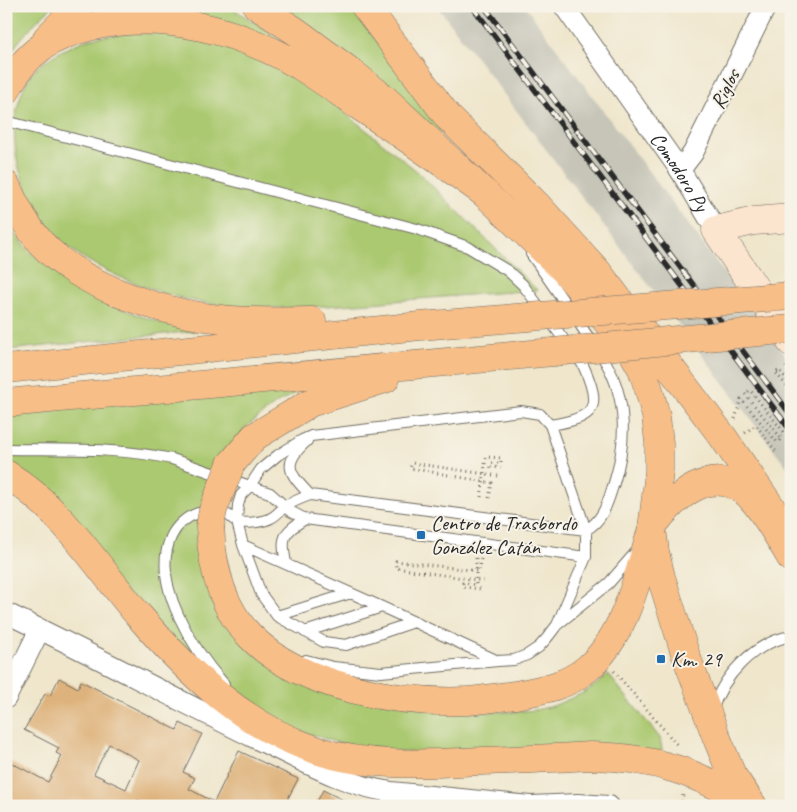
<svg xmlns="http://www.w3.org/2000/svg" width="797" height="812" viewBox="0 0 797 812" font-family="Caveat,sans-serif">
<rect width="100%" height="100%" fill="#f7f3e8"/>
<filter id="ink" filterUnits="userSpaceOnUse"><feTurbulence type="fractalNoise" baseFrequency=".02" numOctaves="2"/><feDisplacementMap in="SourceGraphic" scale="10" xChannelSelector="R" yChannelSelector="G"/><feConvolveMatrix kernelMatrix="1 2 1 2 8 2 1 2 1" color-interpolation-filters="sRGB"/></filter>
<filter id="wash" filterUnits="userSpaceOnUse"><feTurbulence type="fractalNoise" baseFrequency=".0096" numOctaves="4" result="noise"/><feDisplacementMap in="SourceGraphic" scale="20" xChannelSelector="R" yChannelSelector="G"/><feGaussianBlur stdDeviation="1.12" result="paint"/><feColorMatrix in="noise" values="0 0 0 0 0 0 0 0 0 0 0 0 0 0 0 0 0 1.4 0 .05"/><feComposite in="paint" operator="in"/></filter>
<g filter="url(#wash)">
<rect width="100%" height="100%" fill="#efe6cc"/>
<!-- industrial -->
<path fill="#c6c5b8" d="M 437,6 L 525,6 L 791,362 L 791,472 Z"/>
<!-- green -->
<path fill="#abc971" stroke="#6b7a4e" d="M 6,6 L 53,6 C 34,23 19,39 6,60 Z
M 96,6 L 229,6 L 325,68 L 140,8 L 90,12 Z
M 280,6 L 350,6 L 453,143 L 360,66 Z
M 133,33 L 183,34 L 236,49 L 280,69 L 323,95 L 418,172 L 537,290 C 482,294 426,298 371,303 C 306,307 240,314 177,297 C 141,287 94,269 66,245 C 21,206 0,136 26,83 C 29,78 33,71 38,67 C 52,55 69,46 86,40 C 101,35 118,35 133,33 Z
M 6,222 C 28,255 50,270 84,289 C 95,295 106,302 118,307 C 143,318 169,325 195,331 L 6,350 Z
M 325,378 L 277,403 L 246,427 L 208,487 L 248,643 L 468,712 L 514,712 L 535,710 L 553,706 L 583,693 L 597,684 L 608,674 L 660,738 L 663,754 L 395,752 L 346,745 L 299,731 L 281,721 L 190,661 L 6,463 L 6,412 Z"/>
<g id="blocks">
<!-- building -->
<path fill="#deb27c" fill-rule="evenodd" d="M 59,678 L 78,688 L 81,681 L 177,730 L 180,723 L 202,734 L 183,772 L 195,778 L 189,789 L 214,802 L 239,751 L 298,779 L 284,806 L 150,806 L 138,800 L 135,806 L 6,806 L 6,760 L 48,782 L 62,756 L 56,753 L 59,748 L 24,730 L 45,694 L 50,696 ZM 109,744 L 139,760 L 126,789 L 94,774 Z
M 323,790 L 355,806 L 315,806 Z"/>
</g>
</g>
<g filter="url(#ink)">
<use href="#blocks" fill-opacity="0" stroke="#706c63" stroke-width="1"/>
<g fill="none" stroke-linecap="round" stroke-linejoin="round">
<defs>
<path id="lane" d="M 6,121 L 417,229 L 468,247 L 508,271 L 523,285 L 583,365 C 603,409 595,418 550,425
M 307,441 C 281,464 289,473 310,495
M 6,449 C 61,450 118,447 172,459 L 270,493 L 290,511 L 305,519 L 586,557
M 243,545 L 261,594 L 277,616 L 324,642 L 346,645 L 414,622
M 286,563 C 281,538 282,533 305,519
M 277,616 L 351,593
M 558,624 L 609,583 L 635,553
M 305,632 L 382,607
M 306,660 L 333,667 L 381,672 L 498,661 L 514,660 L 527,655 L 539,647 L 547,638 L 557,625 L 586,557 L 586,530 L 550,425 L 540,414 L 521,411 L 311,436 L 302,440 L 278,455 L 261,469 L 249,487 L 241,495 L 238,505 L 237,522 L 243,545 L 382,607 L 498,661
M 224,684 C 194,650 150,584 171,537 C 176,526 186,517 198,513 C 206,511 218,510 225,513 C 229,515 233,520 238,522 C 246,524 264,522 271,518 C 277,515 281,509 286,506 C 294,501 302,498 310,495 L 586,530 C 604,520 608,501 614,483 C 627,442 627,398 605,361 C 597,348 587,336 579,323 C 563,300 547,277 531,254
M 712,711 C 723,676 753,643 791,636"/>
<g id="street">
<path id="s1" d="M 564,6 L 680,170 L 716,230"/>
<path d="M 680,170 L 693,153 L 766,6"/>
<path d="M 6,613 C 91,653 173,698 257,739 C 301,760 343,785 391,792 L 530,806"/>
<path d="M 6,698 L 40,629"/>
<path d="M 531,806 L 578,804 L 609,806"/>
</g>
<path id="secondary" d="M 791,218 L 754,221 L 716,230 L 791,342"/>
<path id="primary" d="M 257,6 L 297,32 L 355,75 L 386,100 L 498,206 L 566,272 L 633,353 L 642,369 L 649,390 L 656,416 L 659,443 L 659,472 L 652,529 L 655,552 L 661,577 L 685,653 L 716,736 L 732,775 L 753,806
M 365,6 L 448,117 L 536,204 L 597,271 L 723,437 L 791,536
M 654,524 C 675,497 710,465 744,491 C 759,502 781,541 791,558"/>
<path id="highway" d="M 47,38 L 78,6
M 6,91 C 25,52 51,36 93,26 C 164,10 238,30 300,66 C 318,77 336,90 353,102 C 399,132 443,163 487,195
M 6,185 C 15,206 26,226 41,243 C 79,284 151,309 205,317 C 240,322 276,322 312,321
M 6,369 L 420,326 L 528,317
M 6,403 L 553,352
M 231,464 L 254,437 L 310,403 L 385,379
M 6,474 C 62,508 98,568 140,617 C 188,673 245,727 316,750 C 369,768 427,764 482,761 C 518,760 555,758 591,756 C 655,757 698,773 752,805
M 210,527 C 212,567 221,608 251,637 C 300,687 399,704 467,701 C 483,700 499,697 515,695 C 543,690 567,686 588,668 C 626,635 638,575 652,529"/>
</defs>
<!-- lane casing -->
<use href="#lane" stroke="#706c63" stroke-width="12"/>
<!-- street casing -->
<use href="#street" stroke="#706c63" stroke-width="22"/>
<!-- secondary casing -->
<use href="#secondary" stroke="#706c63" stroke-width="29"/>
<!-- primary casing -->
<use href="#primary" stroke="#706c63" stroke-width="29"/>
<!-- highway casing -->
<use href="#highway" stroke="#706c63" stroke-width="29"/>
<!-- path -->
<path stroke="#706c63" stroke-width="3" stroke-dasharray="1 4" stroke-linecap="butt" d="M 788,363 L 785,365 L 791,372
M 791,384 L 779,370 L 775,372 L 791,391
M 735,419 L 741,399 L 777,442 L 782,439 L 745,394 L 750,390 L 791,441
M 745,433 L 756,425 L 776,452
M 485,464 L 486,457 L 501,458 L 501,463 L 492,463 L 491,467 L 501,468
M 481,497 L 483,483
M 489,498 L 492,483 L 410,468 L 412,463 L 499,476
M 476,558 L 476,585 L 463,583 L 463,587 L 482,589
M 481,559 L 479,571 L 396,561 L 396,568 L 483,581
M 614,671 L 678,746
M 681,806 L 683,795"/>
<!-- lane -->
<use href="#lane" stroke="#fff" stroke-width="10"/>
<!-- street -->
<use href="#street" stroke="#fff" stroke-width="20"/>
<!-- secondary -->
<use href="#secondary" stroke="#fce5cf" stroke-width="28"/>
<!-- primary -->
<use href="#primary" stroke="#f7be88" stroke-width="28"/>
<!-- highway -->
<use href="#highway" stroke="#f7be88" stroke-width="28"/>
<defs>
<path id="rail" d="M 472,6 L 791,431
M 484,6 L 791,415"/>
</defs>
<!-- rail casing -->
<use href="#rail" stroke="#2b2b2b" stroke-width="5.5"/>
<!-- rail -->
<use href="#rail" stroke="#f7f3e8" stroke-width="4" stroke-dasharray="11" stroke-linecap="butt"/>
<defs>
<path id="highway-bridge" d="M 528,317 L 791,296
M 553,352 L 791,329
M 210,527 L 213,510 L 231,464"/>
</defs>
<!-- highway-bridge casing -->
<use href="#highway-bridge" stroke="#706c63" stroke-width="29" stroke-linecap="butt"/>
<!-- path-bridge -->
<path stroke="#706c63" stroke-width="3" stroke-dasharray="1 4" stroke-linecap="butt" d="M 483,483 L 485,464"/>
<!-- highway-bridge -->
<use href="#highway-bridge" stroke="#f7be88" stroke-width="28"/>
</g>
</g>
<!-- markers -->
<g fill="#1f6fb2" stroke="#f7f3e8" stroke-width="2">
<rect x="416" y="530" width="10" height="10" rx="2.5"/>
<rect x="656" y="654" width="10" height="10" rx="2.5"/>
</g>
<g text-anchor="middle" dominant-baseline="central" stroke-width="4" stroke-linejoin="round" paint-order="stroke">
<!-- street labels -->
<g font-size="21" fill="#2b2b2b" stroke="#f7f3e8">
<text transform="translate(725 89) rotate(-64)">Riglos</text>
<text stroke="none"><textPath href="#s1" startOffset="202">Comodoro Py</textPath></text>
</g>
<!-- poi labels -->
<g font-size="21" fill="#2b2b2b" stroke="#f7f3e8" text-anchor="start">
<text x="431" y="523">Centro de Trasbordo<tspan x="431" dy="24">González Catán</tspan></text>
<text x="671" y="659">Km. 29</text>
</g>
</g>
<!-- margin -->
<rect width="797" height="812" fill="none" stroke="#f7f3e8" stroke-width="25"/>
</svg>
